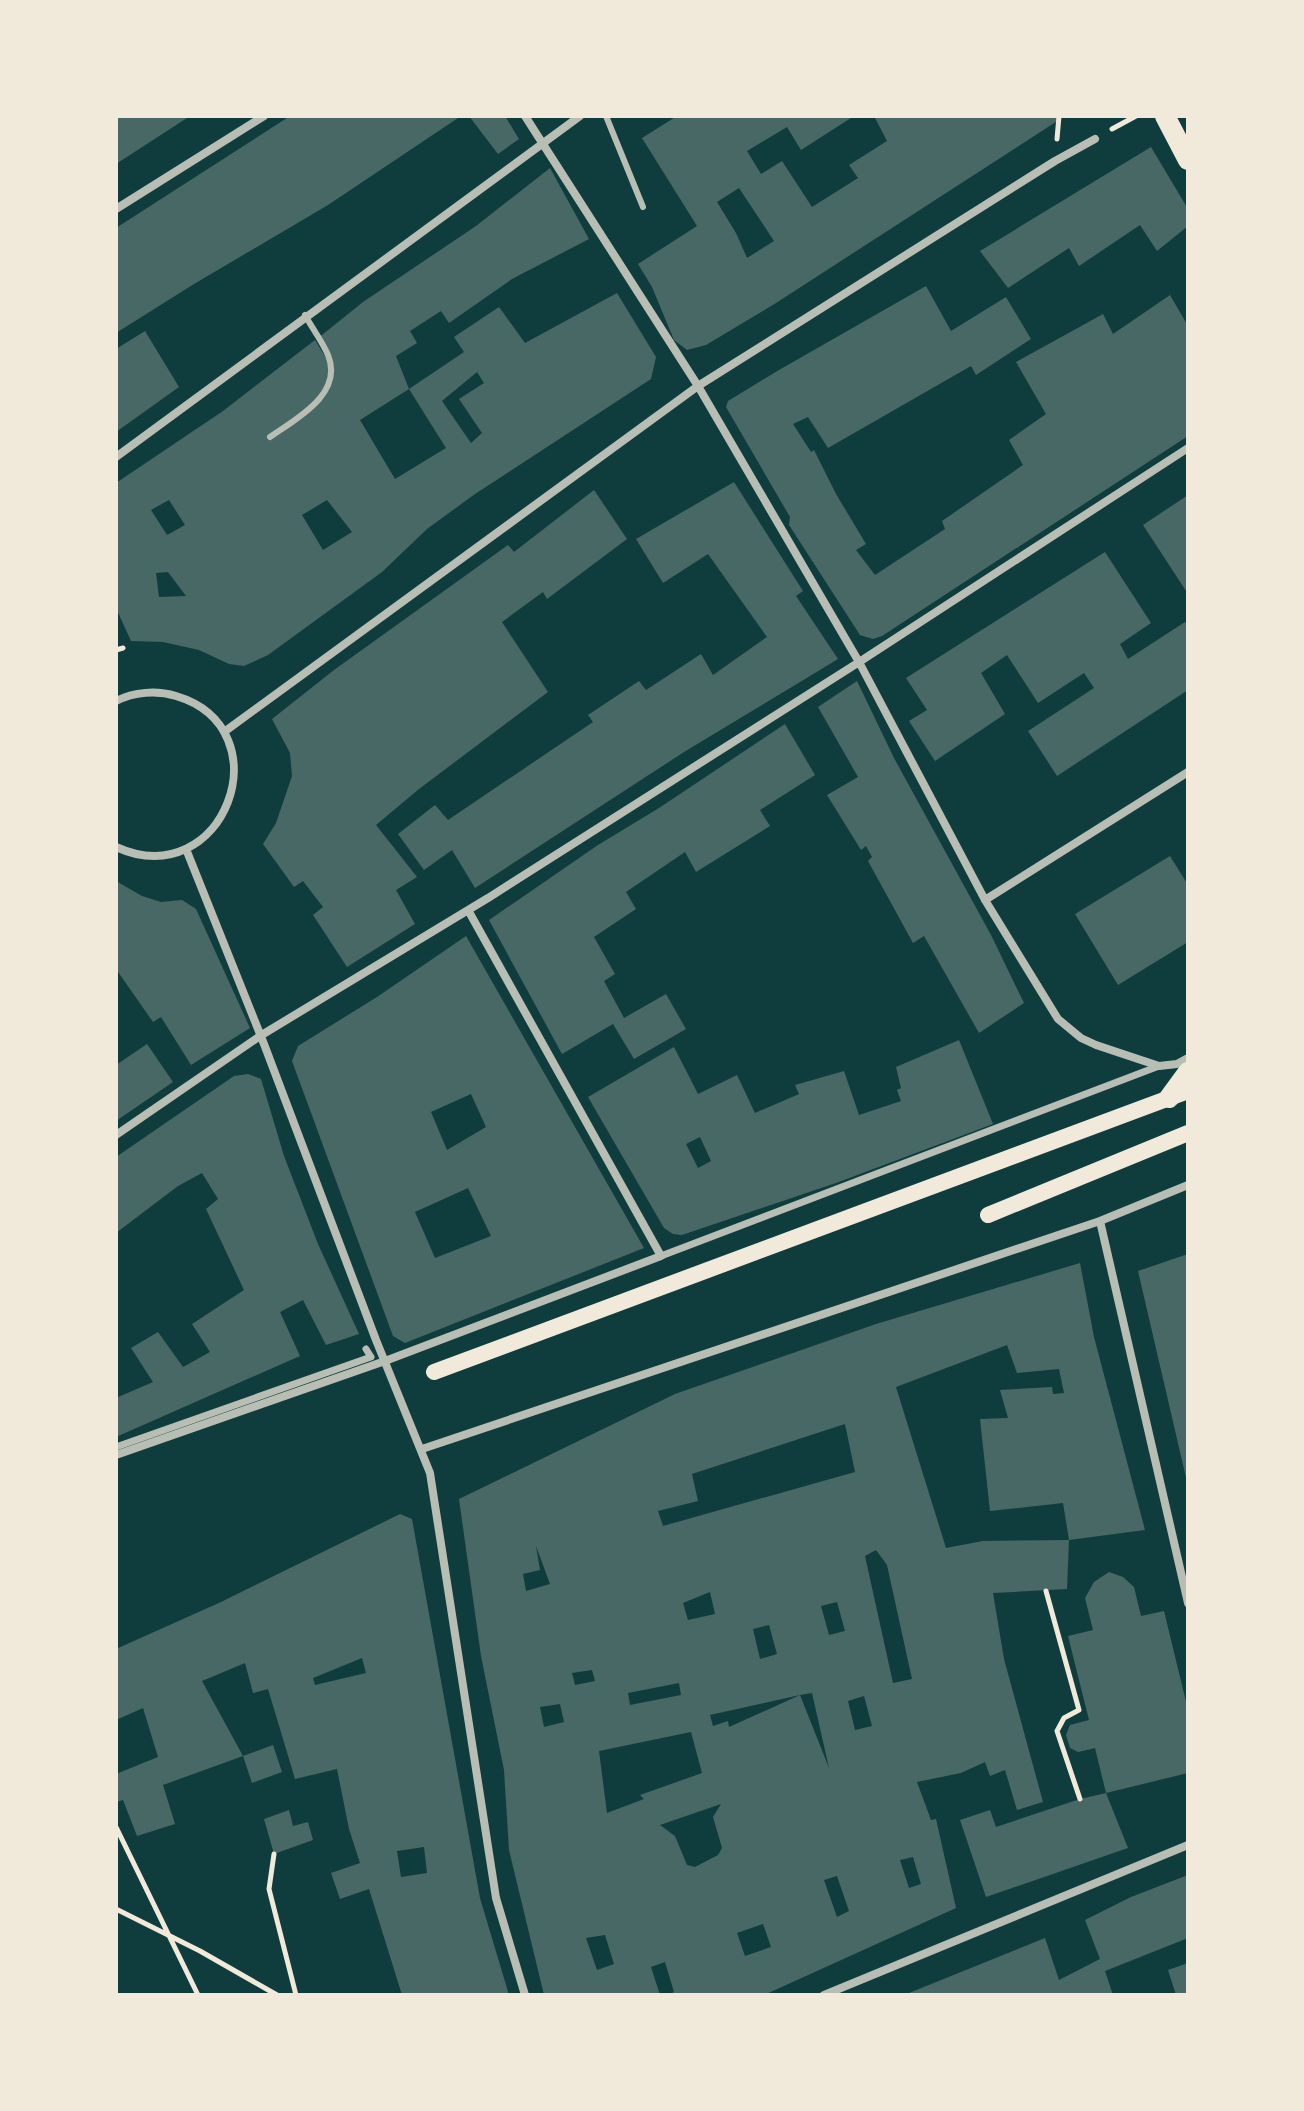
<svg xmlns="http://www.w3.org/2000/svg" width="1304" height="2111" viewBox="0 0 1304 2111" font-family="'PT Sans',sans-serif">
<rect width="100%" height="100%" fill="#0f3d3e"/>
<!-- building -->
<path fill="#486865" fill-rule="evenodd" d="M 116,116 L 190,116 L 116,164 Z
M 290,116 L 461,116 L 328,205 L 194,284 L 116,333 L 116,228 Z
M 469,116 L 505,116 L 519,139 L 498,154 Z
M 677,116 L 854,116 L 801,150 L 787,127 L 747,151 L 761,174 L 782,161 L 812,207 L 858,178 L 849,165 L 887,141 L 874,116 L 1065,116 L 776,303 L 706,345 L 687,350 L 674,340 L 652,287 L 638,264 L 697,226 L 642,138 ZM 739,188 L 774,241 L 747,258 L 736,233 L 717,202 Z
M 1151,147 L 1188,209 L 1188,226 L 1157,251 L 1140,225 L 1079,266 L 1069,248 L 1008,288 L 980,251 Z
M 550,168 L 589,239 L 512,279 L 449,323 L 441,311 L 410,331 L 417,343 L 396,356 L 409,389 L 360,420 L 395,479 L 446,448 L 409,389 L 464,352 L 454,337 L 499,307 L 525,343 L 617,293 L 656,357 L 651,379 L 475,494 L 427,529 L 382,572 L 268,655 L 244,666 L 229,664 L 199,650 L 163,642 L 131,641 L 116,608 L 116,483 L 223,411 L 315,340 L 334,371 L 317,339 L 363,302 L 476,226 ZM 477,372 L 484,383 L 459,399 L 482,433 L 471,443 L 442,401 ZM 169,500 L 185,525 L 167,535 L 151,510 ZM 327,500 L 352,532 L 323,550 L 302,515 ZM 168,572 L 186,596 L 159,597 L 156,573 Z
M 926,286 L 951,331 L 1006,297 L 1031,339 L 976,375 L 971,366 L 828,448 L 808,417 L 793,424 L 811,452 L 814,450 L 836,494 L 866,544 L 856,550 L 875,575 L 945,529 L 942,521 L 1023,465 L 1009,440 L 1046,414 L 1016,362 L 1103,314 L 1113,334 L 1170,295 L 1188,326 L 1188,436 L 882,636 L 873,639 L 860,635 L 789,525 L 790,517 L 726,407 L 728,401 L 779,370 Z
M 145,331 L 179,387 L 116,432 L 116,349 Z
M 734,482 L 803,591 L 796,596 L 838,659 L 684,752 L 475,888 L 452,850 L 424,870 L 398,834 L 435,805 L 448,820 L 593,722 L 588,715 L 639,681 L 646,690 L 701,654 L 713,675 L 767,637 L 708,554 L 663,583 L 636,539 Z
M 594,490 L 627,539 L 547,599 L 543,592 L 502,622 L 548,692 L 419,789 L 376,825 L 417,877 L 396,890 L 415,924 L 347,967 L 313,915 L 323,907 L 303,881 L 294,887 L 263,844 L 276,823 L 292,776 L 290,753 L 272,719 L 334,670 L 508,545 L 514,552 Z
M 1188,495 L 1188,594 L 1143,525 Z
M 1105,552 L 1151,623 L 1120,644 L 1128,659 L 1185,622 L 1188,627 L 1188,690 L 1057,776 L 1028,731 L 1094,688 L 1084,673 L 1038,703 L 1007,655 L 981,673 L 1005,714 L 935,761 L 909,721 L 927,710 L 906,678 Z
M 857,681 L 894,758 L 991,935 L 1024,1003 L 979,1033 L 924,936 L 913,943 L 868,861 L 872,857 L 866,846 L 861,850 L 827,795 L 858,777 L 818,707 Z
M 785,724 L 815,775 L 760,810 L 770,826 L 696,872 L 685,852 L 626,892 L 636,909 L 594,937 L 615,974 L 604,981 L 624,1018 L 666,994 L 686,1029 L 634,1059 L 613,1024 L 562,1054 L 489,920 L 598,845 L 659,808 Z
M 1170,856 L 1188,885 L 1188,942 L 1118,985 L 1075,914 Z
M 116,881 L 142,896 L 161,902 L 182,900 L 196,909 L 250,1028 L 191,1065 L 161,1017 L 153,1022 L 116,969 Z
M 466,936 L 644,1248 L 405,1343 L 393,1336 L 292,1061 L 298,1046 L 377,997 ZM 471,1094 L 486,1127 L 447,1150 L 431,1112 ZM 468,1188 L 491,1236 L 435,1258 L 415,1212 Z
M 959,1040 L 993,1124 L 836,1183 L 682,1235 L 673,1234 L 664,1228 L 588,1097 L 674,1047 L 698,1094 L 737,1075 L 755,1113 L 799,1094 L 795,1085 L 844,1071 L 859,1115 L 901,1101 L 897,1090 L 901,1088 L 896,1067 ZM 700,1137 L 711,1161 L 698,1168 L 686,1144 Z
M 147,1044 L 173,1082 L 116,1121 L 116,1065 Z
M 248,1074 L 261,1079 L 284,1156 L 318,1244 L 359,1334 L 326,1345 L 303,1300 L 280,1312 L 300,1356 L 116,1437 L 116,1398 L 153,1382 L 131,1348 L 158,1332 L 183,1367 L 210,1352 L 192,1324 L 244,1290 L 206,1209 L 218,1199 L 202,1173 L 178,1186 L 116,1233 L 116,1157 L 234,1076 Z
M 1188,1254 L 1188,1482 L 1187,1482 L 1138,1271 Z
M 1080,1263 L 1094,1337 L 1145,1530 L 1069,1540 L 1063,1503 L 990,1511 L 980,1419 L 1008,1418 L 1000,1390 L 1052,1387 L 1053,1394 L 1064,1393 L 1059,1369 L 1017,1373 L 1007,1345 L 896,1387 L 946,1548 L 983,1541 L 1069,1540 L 1067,1589 L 993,1593 L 1004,1659 L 1043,1802 L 1017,1810 L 1005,1770 L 990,1776 L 985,1762 L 961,1773 L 917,1782 L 931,1820 L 936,1819 L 956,1908 L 764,1995 L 668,1995 L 674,1992 L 665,1962 L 651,1967 L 660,1995 L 544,1995 L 509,1850 L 504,1770 L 481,1656 L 459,1499 L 675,1394 L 876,1324 ZM 845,1424 L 855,1472 L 663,1526 L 658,1511 L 698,1501 L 692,1474 ZM 536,1546 L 550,1584 L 526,1591 L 523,1574 L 540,1570 ZM 876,1550 L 887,1565 L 912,1679 L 893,1683 L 865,1556 ZM 710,1592 L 715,1614 L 688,1620 L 683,1603 ZM 837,1602 L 845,1631 L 829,1635 L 821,1606 ZM 769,1625 L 777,1654 L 760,1659 L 753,1629 ZM 592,1670 L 595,1681 L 575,1685 L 572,1673 ZM 679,1683 L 681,1695 L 630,1705 L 628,1693 ZM 812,1693 L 829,1768 L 800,1695 ZM 800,1695 L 729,1727 L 728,1721 L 713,1726 L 710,1715 ZM 864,1696 L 872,1726 L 855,1730 L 848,1701 ZM 560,1704 L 564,1722 L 544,1727 L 540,1707 ZM 691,1732 L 702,1773 L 640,1795 L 644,1799 L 607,1813 L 599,1751 ZM 721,1804 L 713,1817 L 722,1848 L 718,1855 L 695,1867 L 687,1865 L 675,1836 L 660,1825 ZM 913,1857 L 921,1884 L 909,1888 L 900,1860 ZM 837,1876 L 849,1911 L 837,1917 L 824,1880 ZM 763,1924 L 771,1947 L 745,1956 L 737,1933 ZM 605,1935 L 614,1964 L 597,1970 L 586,1938 Z
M 400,1514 L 412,1519 L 480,1898 L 509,1995 L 402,1995 L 369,1889 L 340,1899 L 331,1873 L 360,1863 L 349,1829 L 337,1769 L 295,1779 L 268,1689 L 253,1693 L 245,1663 L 202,1681 L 243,1756 L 273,1745 L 282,1772 L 252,1783 L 243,1756 L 163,1785 L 175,1824 L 137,1836 L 123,1800 L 116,1802 L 116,1774 L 158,1757 L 143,1708 L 116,1720 L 116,1649 L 221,1602 ZM 362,1658 L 366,1673 L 315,1685 L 313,1678 ZM 424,1847 L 427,1873 L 401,1877 L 397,1851 Z
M 1109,1572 L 1123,1577 L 1134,1587 L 1141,1616 L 1164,1611 L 1188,1710 L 1188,1773 L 1106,1793 L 1128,1848 L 986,1897 L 960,1820 L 990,1810 L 996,1827 L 1080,1799 L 1106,1793 L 1095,1748 L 1078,1752 L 1070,1748 L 1066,1735 L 1070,1725 L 1089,1720 L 1068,1636 L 1093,1630 L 1085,1598 L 1094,1582 Z
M 289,1810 L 293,1826 L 308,1822 L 313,1840 L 274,1854 L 264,1819 Z
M 1188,1875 L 1188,1938 L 1105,1971 L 1113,1995 L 904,1995 L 1045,1938 L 1059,1980 L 1100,1959 L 1085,1920 L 1131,1897 Z
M 1188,1963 L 1188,1995 L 1176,1995 L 1168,1970 Z"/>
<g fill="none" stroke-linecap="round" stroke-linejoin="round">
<!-- path -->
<path stroke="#f1e9da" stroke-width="5" d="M 1112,129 L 1136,116
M 1057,139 L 1059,116
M 116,650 L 123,648
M 1046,1591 L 1079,1710 L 1064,1718 L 1057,1731 L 1080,1799
M 116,1827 L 198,1995
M 274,1854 L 269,1889 L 296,1995
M 116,1909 L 200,1951 L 277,1995"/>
<!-- service -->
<path stroke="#b8beb3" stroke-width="6" d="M 606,116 L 643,207
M 270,437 C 296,419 344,394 328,355 C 322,341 312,328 305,315"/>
<!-- pedestrian -->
<path stroke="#b8beb3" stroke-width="7" d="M 661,1256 L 1159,1066
M 116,1447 L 371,1357 L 366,1349"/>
<!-- minor -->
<path stroke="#b8beb3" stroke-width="8" d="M 525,116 L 698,386 L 859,662 L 985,900 L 1058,1019 L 1081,1038 L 1096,1045 L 1159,1066 L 1177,1064 L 1188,1058
M 116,209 L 264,116
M 116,457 L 580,116
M 116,701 C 134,692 156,690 176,696 C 286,729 224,896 116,847
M 224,732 L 698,386 L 1055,161 L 1095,139
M 186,849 L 264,1044 L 376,1340 L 430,1473 L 496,1898 L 525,1995
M 985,900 L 1188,772
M 116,1135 L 260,1036 L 488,898 L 859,662 L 1188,448
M 1100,1221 L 1188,1603
M 422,1449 L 1100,1221 L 1188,1185
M 116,1455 L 385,1361 L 661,1256 L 468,910
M 824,1995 L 1188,1845"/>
<!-- secondary -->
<path stroke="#f1e9da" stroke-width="16" d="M 988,1215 L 1188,1133
M 434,1372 L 1188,1091"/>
<!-- primary -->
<path stroke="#f1e9da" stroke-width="20" d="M 1165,116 L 1188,160
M 1169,1098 L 1188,1072"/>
</g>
<!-- border -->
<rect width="1304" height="2111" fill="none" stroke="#f1e9da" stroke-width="236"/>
</svg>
